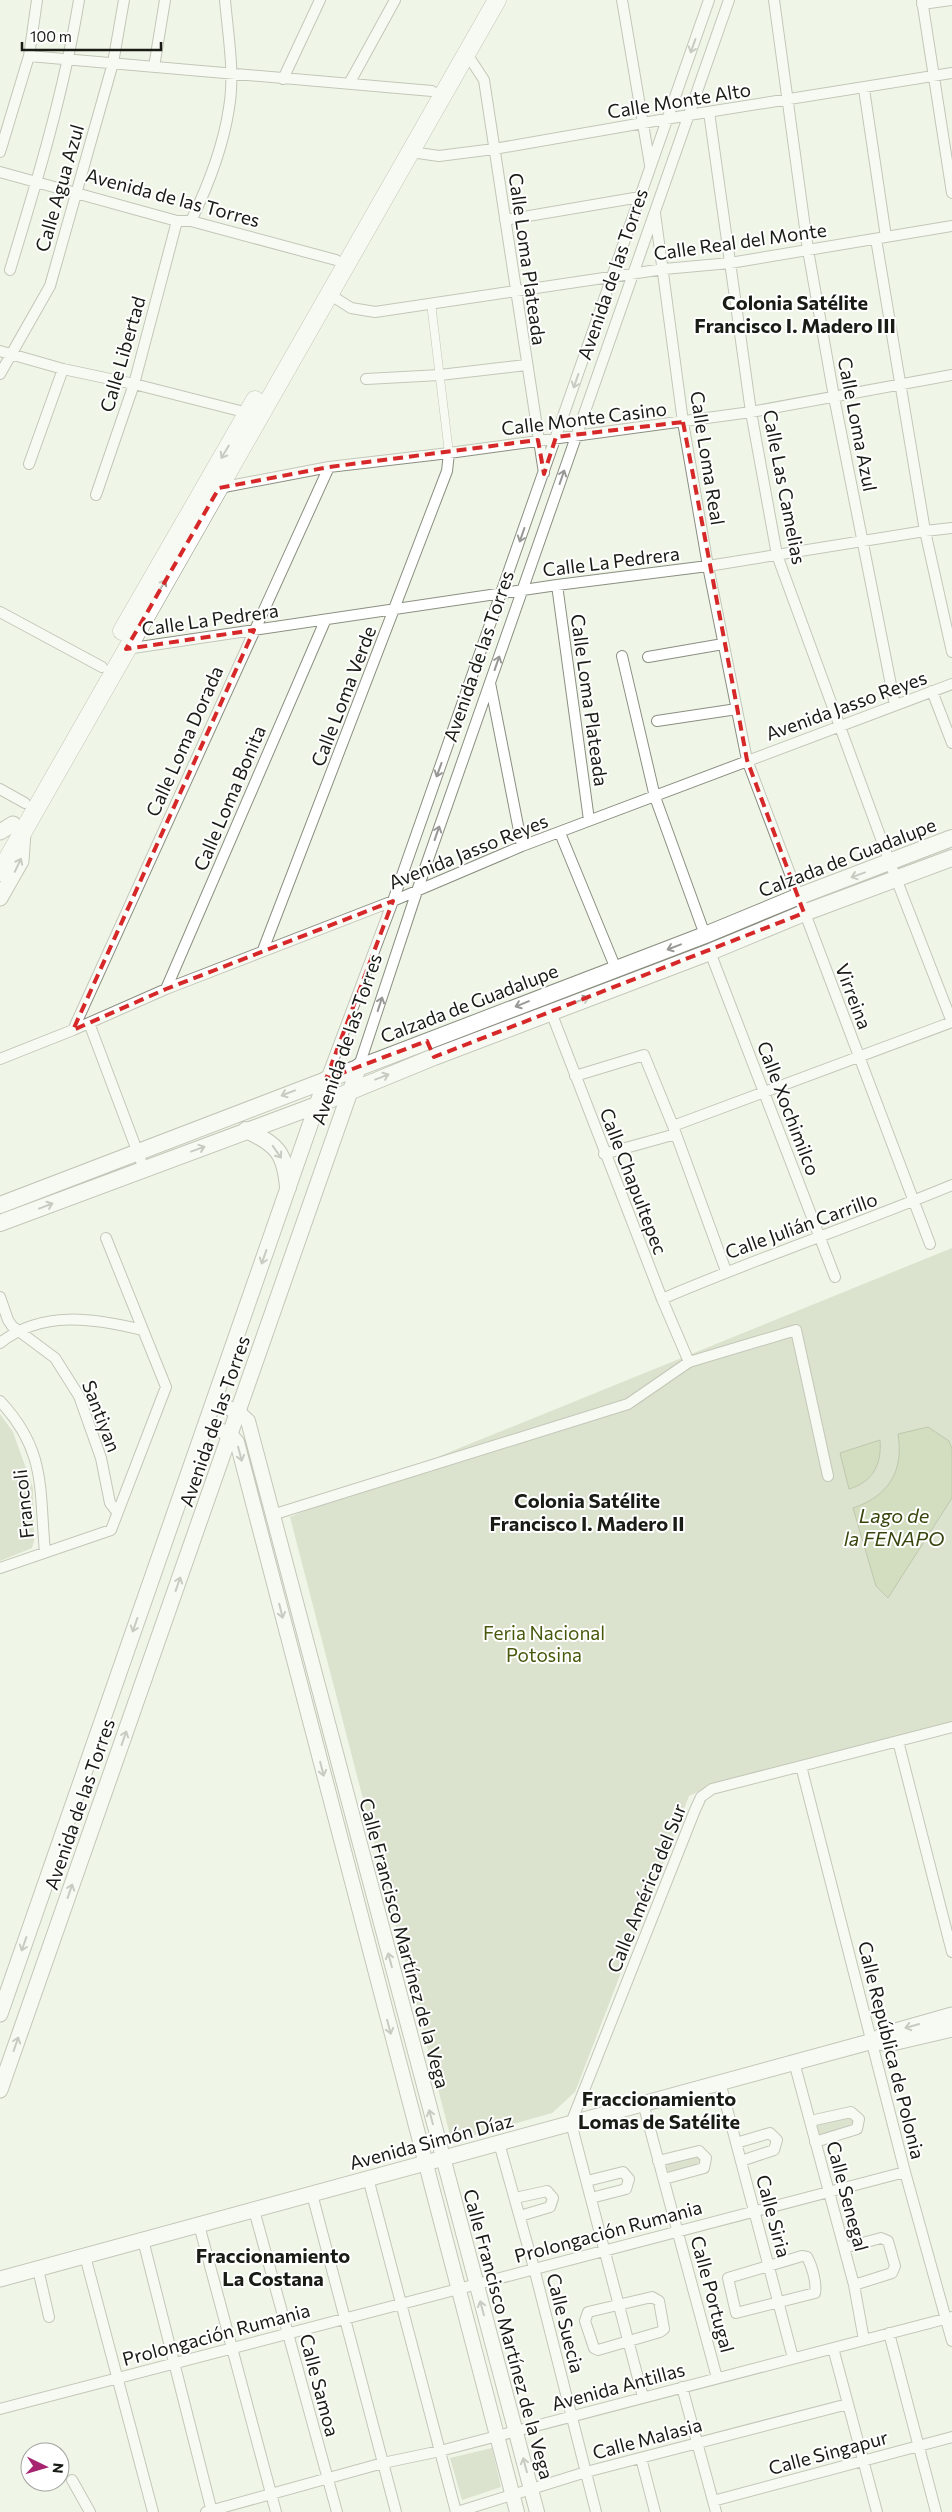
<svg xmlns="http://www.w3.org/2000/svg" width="952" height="2512" viewBox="0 0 952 2512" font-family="Commissioner,sans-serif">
<rect width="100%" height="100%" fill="#f0f6e7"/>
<!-- green -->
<path fill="#c0cbad" d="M 952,1248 L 952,1723 L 710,1786 L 689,1796 L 575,2092 L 552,2113 L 457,2140 L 450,2135 L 290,1517 Z
M 0,1414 L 13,1432 L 33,1488 L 34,1541 L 32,1548 L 0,1561 Z
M 852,2114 L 856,2126 L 820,2137 L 816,2124 Z
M 700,2156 L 701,2169 L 669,2177 L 666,2164 Z
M 492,2448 L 501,2487 L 462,2500 L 450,2458 Z"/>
<!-- water -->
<path fill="#aec18e" stroke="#818f6a" d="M 928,1427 L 949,1441 L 952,1449 L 952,1498 L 888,1598 L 876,1586 L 853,1508 C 889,1496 904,1471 898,1434 Z
M 880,1440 C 882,1464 873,1482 849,1489 L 840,1453 Z"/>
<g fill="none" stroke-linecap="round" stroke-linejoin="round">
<defs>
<path id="pedestrian" d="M 431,303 L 449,453"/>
<path id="minor" d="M 622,0 L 650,165
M 774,0 L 808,250 L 834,397 L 895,705
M 922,0 L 952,193
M 922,4 L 952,0
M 467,54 L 484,80 L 544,473
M 29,56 L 432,91
M 154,67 L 165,0
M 283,79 L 320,0
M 350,82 L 395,0
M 864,89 L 886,237
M 709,112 L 751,412 L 777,555 L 890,863 L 952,1022
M 0,152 L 29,56 L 37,0
M 411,152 L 439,156 L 494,149 L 689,115 L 952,73
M 0,172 L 177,221 L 191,221 L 336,260
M 655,213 L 683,422 L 708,566 L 747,760 L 930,1244
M 505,220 L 640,197
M 191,221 C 208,186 223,148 229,108 C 235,73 228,35 225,0
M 876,239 L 925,531 L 952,652
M 10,270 C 37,181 64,92 79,0
M 329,294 L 351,308 L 375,312 L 664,269 L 730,263 L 952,226
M 0,351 L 63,369 L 134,384 L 248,413
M 0,374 L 50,286 L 113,63 L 124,0
M 366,379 L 440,375 L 526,365
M 29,464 L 63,369
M 219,488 L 329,467 L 449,453 L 751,412 L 952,375
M 96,495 L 134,384 L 177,221
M 557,585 L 589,820
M 0,612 L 102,667
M 126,649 L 557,585 L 708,566 L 925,531 L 952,528
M 622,656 L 655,797 L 705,935
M 648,657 L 723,644
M 490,683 L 522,846
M 932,691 L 952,743
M 657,721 L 737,709
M 0,789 L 25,803
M 560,833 L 616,969
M 263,950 L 447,471 L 449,453
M 710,952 L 835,1277
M 166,989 L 325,621
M 551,1012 L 662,1299 L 689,1362
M 89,1023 L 144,1169
M 73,1030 L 329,467
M 0,1059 L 73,1030 L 166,989 L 393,901 L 522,846 L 952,684
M 359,1066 L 417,891 L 729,0
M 575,1076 L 644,1055 L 673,1126 L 726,1271
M 326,1079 L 393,901 L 709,0
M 673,1126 L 952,1022
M 604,1154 L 676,1134
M 0,1297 L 8,1320 L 12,1326 L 55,1358 L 79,1396 L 101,1458 L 110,1503 L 117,1512
M 662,1299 C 757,1258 856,1225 952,1185
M 0,1343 C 42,1310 94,1318 142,1330
M 0,1401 C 47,1451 39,1490 45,1552
M 272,1515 L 628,1404 L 689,1362 L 796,1330 L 828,1476
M 0,1568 L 111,1530 L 166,1387 L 106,1238
M 898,1741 L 952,1952
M 801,1766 L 905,2172 L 952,2341
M 794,2062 L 854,2285 L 864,2340
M 720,2082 L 793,2358
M 643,2103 L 717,2378
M 810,2121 L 851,2112 L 859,2119 L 857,2129 L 815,2142
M 499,2143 L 534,2268 L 596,2512
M 736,2143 L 770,2133 L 777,2140 L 774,2150 L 741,2161
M 658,2161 L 699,2151 L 706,2158 L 704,2168 L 664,2179
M 368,2178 L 456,2512
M 587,2181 L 623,2172 L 629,2179 L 626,2189 L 591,2198
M 312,2194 L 396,2512
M 515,2198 L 547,2191 L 553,2198 L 550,2207 L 520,2216
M 254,2210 L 337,2512
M 199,2225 L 276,2512
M 143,2240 L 212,2512
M 844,2248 L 881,2238 L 888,2241 L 895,2266 L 892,2273 L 854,2285
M 85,2256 L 153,2512
M 802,2256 L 807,2257 C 812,2266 817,2283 815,2293 L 736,2313 L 728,2278 Z
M 38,2269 L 49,2317
M 652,2297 L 659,2301 L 664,2329 L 660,2332 L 598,2350 L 594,2348 L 585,2321 L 588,2312 Z
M 889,2333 L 936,2512
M 833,2348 L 877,2512
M 682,2387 L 716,2512
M 643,2397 L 571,2123 L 695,1810 L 701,1797 L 712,1789 L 952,1727
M 0,2409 L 905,2172
M 641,2458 L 655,2512
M 72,2480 L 90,2512
M 713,2501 L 952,2437
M 206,2512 L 383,2463 L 440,2451 L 952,2317
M 457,2512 L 586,2472 L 848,2404"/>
<path id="tertiary" d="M 214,1402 L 238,1412 L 248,1421 L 537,2512
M 206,1425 L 230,1434 L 237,1442 L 517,2512"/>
<path id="secondary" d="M 0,832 L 13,824
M 0,898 L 21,861 L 23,833
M 0,2014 L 326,1079
M 873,2041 L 888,2044 L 952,2029
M 0,2090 L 359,1066
M 0,2279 L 873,2041 L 885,2034 L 952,2015"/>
<path id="primary" d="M 246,1130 C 277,1144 285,1153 288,1187
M 0,1205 L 705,935 L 797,897 L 952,838
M 0,1223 L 317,1105 L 434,1057 L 710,952 L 804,913 L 952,858"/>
<path id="trunk" d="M 122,631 L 255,400
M 0,872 L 497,0"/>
</defs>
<!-- pedestrian casing -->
<use href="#pedestrian" stroke="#8a8f81" stroke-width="9"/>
<!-- minor casing -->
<use href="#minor" stroke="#8a8f81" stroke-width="12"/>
<!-- tertiary casing -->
<use href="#tertiary" stroke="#8a8f81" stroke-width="16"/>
<!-- secondary casing -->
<use href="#secondary" stroke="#8a8f81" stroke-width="17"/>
<!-- primary casing -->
<use href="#primary" stroke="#8a8f81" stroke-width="18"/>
<!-- trunk casing -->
<use href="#trunk" stroke="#8a8f81" stroke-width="19"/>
<!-- pedestrian -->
<use href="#pedestrian" stroke="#fff" stroke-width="8"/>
<!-- minor -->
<use href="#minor" stroke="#fff" stroke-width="10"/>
<!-- tertiary -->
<use href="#tertiary" stroke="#fff" stroke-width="14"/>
<!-- secondary -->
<use href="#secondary" stroke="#fff" stroke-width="15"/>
<!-- primary -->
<use href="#primary" stroke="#fff" stroke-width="16"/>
<!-- trunk -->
<use href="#trunk" stroke="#fff" stroke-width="18"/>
</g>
<!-- one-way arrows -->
<defs><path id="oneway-shaft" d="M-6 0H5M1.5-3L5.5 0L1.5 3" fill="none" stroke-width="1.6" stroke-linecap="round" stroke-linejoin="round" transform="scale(1.25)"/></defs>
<g stroke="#989896">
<use href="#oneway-shaft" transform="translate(693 46) rotate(109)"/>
<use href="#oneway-shaft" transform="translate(576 381) rotate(109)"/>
<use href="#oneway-shaft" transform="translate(225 452) rotate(121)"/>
<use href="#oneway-shaft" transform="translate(562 477) rotate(-71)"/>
<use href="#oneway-shaft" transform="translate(522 535) rotate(109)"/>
<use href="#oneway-shaft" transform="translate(162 586) rotate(-60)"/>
<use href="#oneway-shaft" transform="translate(497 663) rotate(-71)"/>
<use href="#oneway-shaft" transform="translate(439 770) rotate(110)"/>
<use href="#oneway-shaft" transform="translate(437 833) rotate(-71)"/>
<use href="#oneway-shaft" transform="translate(18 865) rotate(-65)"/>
<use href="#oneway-shaft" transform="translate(858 875) rotate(160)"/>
<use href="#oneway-shaft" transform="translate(674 947) rotate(159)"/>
<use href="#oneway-shaft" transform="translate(582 1000) rotate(-21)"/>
<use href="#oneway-shaft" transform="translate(380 1004) rotate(-72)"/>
<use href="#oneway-shaft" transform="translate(522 1004) rotate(158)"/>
<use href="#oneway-shaft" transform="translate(382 1077) rotate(-21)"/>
<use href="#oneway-shaft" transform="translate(288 1093) rotate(159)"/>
<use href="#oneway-shaft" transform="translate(198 1149) rotate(-20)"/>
<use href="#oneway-shaft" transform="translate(277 1152) rotate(55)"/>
<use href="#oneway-shaft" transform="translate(46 1206) rotate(-21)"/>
<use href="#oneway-shaft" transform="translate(264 1257) rotate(109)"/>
<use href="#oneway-shaft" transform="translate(240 1454) rotate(75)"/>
<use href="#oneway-shaft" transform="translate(178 1584) rotate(-71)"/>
<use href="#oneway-shaft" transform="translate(281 1611) rotate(76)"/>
<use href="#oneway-shaft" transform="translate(135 1625) rotate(109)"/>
<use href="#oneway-shaft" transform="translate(124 1738) rotate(-71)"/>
<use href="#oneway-shaft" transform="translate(322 1769) rotate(76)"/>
<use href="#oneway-shaft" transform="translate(70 1891) rotate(-71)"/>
<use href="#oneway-shaft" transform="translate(24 1944) rotate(109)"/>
<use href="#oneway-shaft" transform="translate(390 1960) rotate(-105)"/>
<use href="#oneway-shaft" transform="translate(912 2026) rotate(164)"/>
<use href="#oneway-shaft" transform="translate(389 2027) rotate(75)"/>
<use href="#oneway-shaft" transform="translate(16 2044) rotate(-71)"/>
<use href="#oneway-shaft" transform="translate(431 2117) rotate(-105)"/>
<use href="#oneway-shaft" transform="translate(482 2308) rotate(-105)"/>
<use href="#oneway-shaft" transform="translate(525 2465) rotate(-105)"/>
</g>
<!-- marked area -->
<path d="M0 0H952V2512H0ZM 683,422 L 747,760 L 804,913 L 434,1057 L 427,1041 L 326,1079 L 393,901 L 166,989 L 73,1030 L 254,630 L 126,649 L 219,488 L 329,467 L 538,440 L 544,474 L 556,437 Z" fill="#f0f6e7" fill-opacity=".55" fill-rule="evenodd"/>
<path fill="none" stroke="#d62828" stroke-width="4" stroke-dasharray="10 6" stroke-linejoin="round" d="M 683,422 L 747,760 L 804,913 L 434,1057 L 427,1041 L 326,1079 L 393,901 L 166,989 L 73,1030 L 254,630 L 126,649 L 219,488 L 329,467 L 538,440 L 544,474 L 556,437 Z"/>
<g text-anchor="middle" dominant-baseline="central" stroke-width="4" stroke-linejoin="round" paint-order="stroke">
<!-- street labels -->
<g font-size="19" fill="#191b15" stroke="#fff">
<text transform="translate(679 100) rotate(-9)">Calle Monte Alto</text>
<text transform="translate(59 188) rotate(-74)">Calle Agua Azul</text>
<text transform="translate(173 197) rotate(15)">Avenida de las Torres</text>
<text transform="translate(740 241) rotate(-8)">Calle Real del Monte</text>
<text transform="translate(528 259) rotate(82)">Calle Loma Plateada</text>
<text transform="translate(612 274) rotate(-71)">Avenida de las Torres</text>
<text transform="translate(122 354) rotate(-74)">Calle Libertad</text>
<text transform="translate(584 418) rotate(-7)">Calle Monte Casino</text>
<text transform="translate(858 424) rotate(79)">Calle Loma Azul</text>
<text transform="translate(708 458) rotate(81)">Calle Loma Real</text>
<text transform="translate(785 487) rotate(79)">Calle Las Camelias</text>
<text transform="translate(611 561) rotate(-7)">Calle La Pedrera</text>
<text transform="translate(210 619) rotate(-8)">Calle La Pedrera</text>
<text transform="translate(478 656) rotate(-71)">Avenida de las Torres</text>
<text transform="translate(343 696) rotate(-69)">Calle Loma Verde</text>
<text transform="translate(590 700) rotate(82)">Calle Loma Plateada</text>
<text transform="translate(846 705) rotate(-20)">Avenida Jasso Reyes</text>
<text transform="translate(184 741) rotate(-66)">Calle Loma Dorada</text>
<text transform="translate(229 798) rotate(-67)">Calle Loma Bonita</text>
<text transform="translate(468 851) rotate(-22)">Avenida Jasso Reyes</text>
<text transform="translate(847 857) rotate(-21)">Calzada de Guadalupe</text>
<text transform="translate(854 996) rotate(69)">Virreina</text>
<text transform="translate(469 1003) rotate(-21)">Calzada de Guadalupe</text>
<text transform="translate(346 1039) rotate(-71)">Avenida de las Torres</text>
<text transform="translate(789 1108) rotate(69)">Calle Xochimilco</text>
<text transform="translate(634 1181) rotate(69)">Calle Chapultepec</text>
<text transform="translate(801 1225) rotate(-20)">Calle Julián Carrillo</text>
<text transform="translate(102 1416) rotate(69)">Santiyan</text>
<text transform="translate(214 1421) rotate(-71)">Avenida de las Torres</text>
<text transform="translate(23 1504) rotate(-96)">Francoli</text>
<text transform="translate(79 1804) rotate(-71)">Avenida de las Torres</text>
<text transform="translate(646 1888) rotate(-68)">Calle América del Sur</text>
<text transform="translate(405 1943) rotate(75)">Calle Francisco Martínez de la Vega</text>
<text transform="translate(892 2050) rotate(76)">Calle República de Polonia</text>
<text transform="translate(431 2141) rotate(-15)">Avenida Simón Díaz</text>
<text transform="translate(848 2196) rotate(75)">Calle Senegal</text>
<text transform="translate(774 2216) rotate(75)">Calle Siria</text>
<text transform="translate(608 2231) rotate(-15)">Prolongación Rumania</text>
<text transform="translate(713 2294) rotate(75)">Calle Portugal</text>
<text transform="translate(566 2323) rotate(76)">Calle Suecia</text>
<text transform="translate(216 2334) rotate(-15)">Prolongación Rumania</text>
<text transform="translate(509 2334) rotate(75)">Calle Francisco Martínez de la Vega</text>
<text transform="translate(320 2385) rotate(75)">Calle Samoa</text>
<text transform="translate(618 2386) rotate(-15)">Avenida Antillas</text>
<text transform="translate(647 2438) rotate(-15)">Calle Malasia</text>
<text transform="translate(828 2452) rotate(-15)">Calle Singapur</text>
</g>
<!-- park labels -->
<g font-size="19" fill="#465a0c" stroke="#fff">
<text x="544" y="1632">Feria Nacional<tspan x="544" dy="22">Potosina</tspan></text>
</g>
<!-- neighbourhood labels -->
<g font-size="20" font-weight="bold" fill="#191b15" stroke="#fff">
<text x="795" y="302">Colonia Satélite<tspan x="795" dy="23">Francisco I. Madero III</tspan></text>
<text x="587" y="1500">Colonia Satélite<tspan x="587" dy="23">Francisco I. Madero II</tspan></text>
<text x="659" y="2098">Fraccionamiento<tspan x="659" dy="23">Lomas de Satélite</tspan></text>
<text x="273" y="2255">Fraccionamiento<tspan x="273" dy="23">La Costana</tspan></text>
</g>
<!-- water labels -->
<g font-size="20" font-style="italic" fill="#36460d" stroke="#fff">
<text x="894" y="1515">Lago de<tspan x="894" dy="23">la FENAPO</tspan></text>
</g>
</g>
<!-- north arrow -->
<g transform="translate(45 2467) rotate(95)"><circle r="24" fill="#ffffff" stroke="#a3a4a1"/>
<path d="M0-4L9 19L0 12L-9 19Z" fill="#a72470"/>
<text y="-8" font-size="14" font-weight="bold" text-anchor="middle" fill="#191b15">N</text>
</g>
<!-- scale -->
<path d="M22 42v8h139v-8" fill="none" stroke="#191b15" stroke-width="2.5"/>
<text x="30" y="42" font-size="15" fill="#191b15" stroke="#ffffff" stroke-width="4" paint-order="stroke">100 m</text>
</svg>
